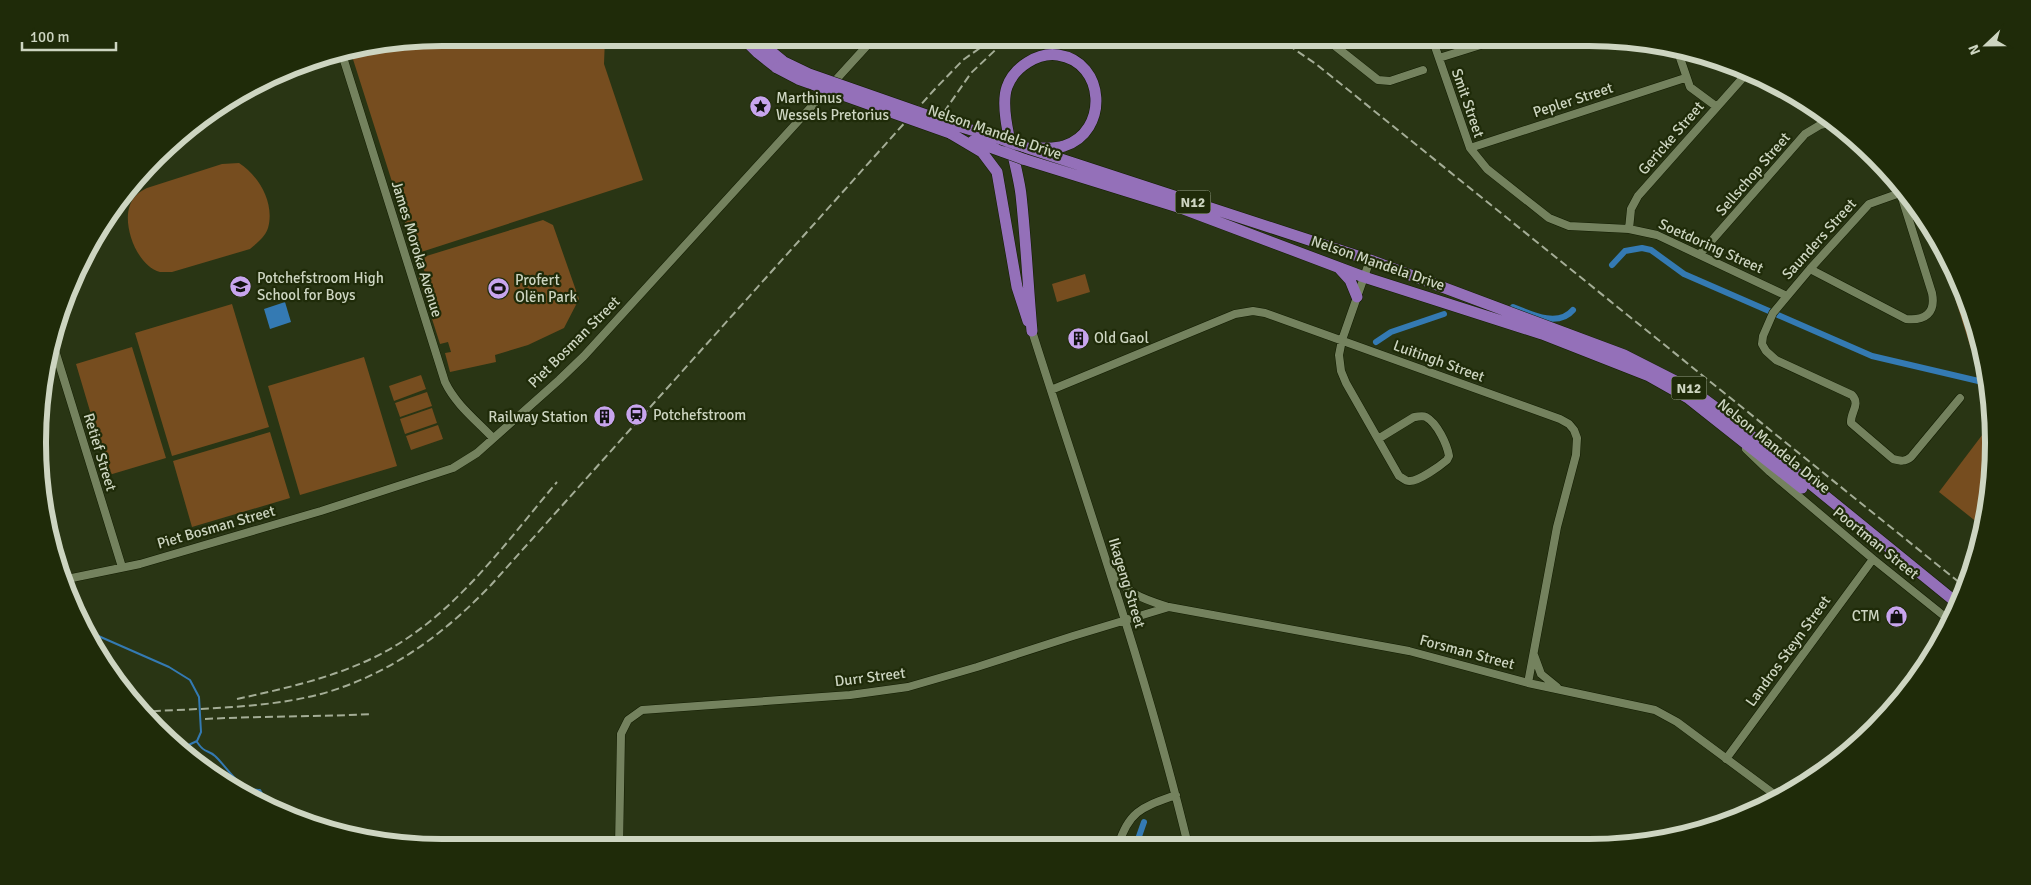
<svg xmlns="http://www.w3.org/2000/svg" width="2031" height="885" viewBox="0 0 2031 885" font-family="Signika,sans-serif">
<rect width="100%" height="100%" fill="#293514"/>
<!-- green -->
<path fill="#764d1f" d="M 443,38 L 605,38 L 604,64 L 643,180 L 415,254 L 351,53 Z
M 239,163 C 259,176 275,203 268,228 C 265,237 257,243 250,249 L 172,272 C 168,272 163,272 160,272 C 137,266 122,225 130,205 C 134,196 139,192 147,188 L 222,164 Z
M 543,220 L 553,225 L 579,299 L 564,328 L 528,345 L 495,355 L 496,362 L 450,372 L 445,353 L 451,352 L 448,342 L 440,344 L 419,278 L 426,276 L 420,258 Z
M 1952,264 L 1980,338 L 1981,346 L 1971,349 L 1945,266 Z
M 1085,274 L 1090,292 L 1057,302 L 1052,284 Z
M 232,304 L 269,427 L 172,456 L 135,333 Z
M 132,347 L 166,458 L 109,475 L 76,364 Z
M 364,357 L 397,466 L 300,495 L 268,386 Z
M 421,375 L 426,389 L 394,401 L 389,386 Z
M 427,392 L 432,406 L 400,417 L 395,403 Z
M 432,408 L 437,423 L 405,434 L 400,419 Z
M 1992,422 L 1990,496 L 1983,527 L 1939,492 Z
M 438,425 L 443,439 L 411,450 L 406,436 Z
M 270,432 L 290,498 L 192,527 L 173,461 Z"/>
<!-- water -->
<path fill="#347ab3" d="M 285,302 L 291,322 L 270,329 L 264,309 Z"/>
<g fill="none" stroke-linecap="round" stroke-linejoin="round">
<!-- stream -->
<path stroke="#347ab3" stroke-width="2" d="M 87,631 L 169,667 L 190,680 L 199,697 L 201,732 L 197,741 L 180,749
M 197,742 C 205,754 207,749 215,756 C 229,769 239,791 260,790 L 264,797 L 263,800"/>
<!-- canal -->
<path stroke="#347ab3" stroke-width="6" d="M 1612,265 L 1625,251 L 1642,248 L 1651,250 L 1684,274 L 1769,311
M 1513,307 C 1530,314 1558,328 1573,310
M 1778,315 L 1872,356 L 1987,383
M 1376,342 L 1391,332 L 1444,314
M 1136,845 L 1144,822"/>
<defs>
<path id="minor" d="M 1325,38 L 1378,80 L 1390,81 L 1423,70
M 1432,38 L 1470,148 L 1487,169 L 1549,218 L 1569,226 L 1629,229 L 1657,235 L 1787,296
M 1678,52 L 1690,87 L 1717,107
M 342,54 L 445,382 C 456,405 476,420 493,438
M 1439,58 L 1503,38
M 1470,148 L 1685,78
M 1900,193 L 1869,204 L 1810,269 L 1773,313 L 1763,336 L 1762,344 L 1766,351 L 1776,360 L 1852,395 C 1861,405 1850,412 1851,423 L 1893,459 C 1901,461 1905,462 1911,457 L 1960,398
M 1629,229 L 1631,209 L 1638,196 L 1748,72
M 1700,254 L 1805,134 L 1820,125 L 1833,122
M 1370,260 L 1342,340 L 1339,355 L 1341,371 L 1346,383 L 1399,476 C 1403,478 1406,482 1410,481 C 1419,481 1440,466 1447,460 L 1449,456 C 1447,444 1437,423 1426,417 C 1422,415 1418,417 1414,417 L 1378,439
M 1810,269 L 1906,319 C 1925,321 1936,313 1932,293 L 1897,182
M 1032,331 C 1086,502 1146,671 1188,845
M 53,344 L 122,567
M 1051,390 L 1235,314 L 1253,311 L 1265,313 L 1560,419 L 1569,424 L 1574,430 L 1577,438 L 1576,455 L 1557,527 L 1528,683
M 1746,449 L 1770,472 L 1873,559 L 1949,620
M 1112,572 C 1129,595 1141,598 1168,607
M 67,579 L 140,564 L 321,511 L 453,468 L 477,453 L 559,380 L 584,356 L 874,38
M 1534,655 L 1541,674 L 1557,687
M 1726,759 L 1873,559
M 1118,846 C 1129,810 1143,807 1176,795
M 619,847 L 621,734 L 628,720 L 642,710 L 850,695 L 908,687 L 977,667 L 1073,636 L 1169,607 L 1409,651 L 1528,683 L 1655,710 L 1677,722 L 1778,797"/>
<path id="highway" d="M 743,38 L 758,53 L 777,68
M 755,38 L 784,62
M 955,125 L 1001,139
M 950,133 L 982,152 L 997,172 L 1017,287 L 1028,321
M 973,141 L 1004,152
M 1015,144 L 1370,260 L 1624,355 L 1689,388 L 1727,416 L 1957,603
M 1023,159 L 1181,208 L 1364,277 L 1542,334 L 1649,376 L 1688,398 L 1802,488
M 1340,269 L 1350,280 L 1357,297
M 1032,331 C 1028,286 1026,240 1021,195 C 1018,166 998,112 1007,87 C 1014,67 1038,52 1058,55 C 1106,62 1109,132 1064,146 C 1056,149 1046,148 1038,148"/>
</defs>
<!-- minor casing -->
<use href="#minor" stroke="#121c00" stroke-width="9"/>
<!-- highway casing -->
<use href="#highway" stroke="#121c00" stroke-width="12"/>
<!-- minor -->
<use href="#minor" stroke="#74825e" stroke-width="8"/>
<!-- highway -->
<use href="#highway" stroke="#9470b9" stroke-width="11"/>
<!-- rail -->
<path stroke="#a4ad96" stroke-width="2" stroke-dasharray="8 4" stroke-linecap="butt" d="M 1267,38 L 1283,48
M 1278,38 L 1316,64 L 1965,587
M 944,112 L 971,73 L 1008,38
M 237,699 C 283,689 332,678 375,657 C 452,619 503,546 557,482
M 141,712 C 200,708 263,709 321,694 C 389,675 443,635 491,585 L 934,90 L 963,60 L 994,38
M 205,719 C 261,716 316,717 372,714"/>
<defs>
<path id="highway-bridge" d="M 784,62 L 809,74 L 955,125
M 777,68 L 798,79 L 950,133
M 1001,139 L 1015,144
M 1004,152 L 1023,159"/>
</defs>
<!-- highway-bridge casing -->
<use href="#highway-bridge" stroke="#121c00" stroke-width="12" stroke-linecap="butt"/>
<!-- highway-bridge -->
<use href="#highway-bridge" stroke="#9470b9" stroke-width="11"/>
</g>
<!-- icons -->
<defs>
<symbol id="sight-disc" viewBox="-11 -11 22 22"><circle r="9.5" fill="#c8a5ee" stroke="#1f2b09"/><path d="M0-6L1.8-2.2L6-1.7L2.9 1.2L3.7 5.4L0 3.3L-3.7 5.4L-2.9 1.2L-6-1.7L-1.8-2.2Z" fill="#111"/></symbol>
<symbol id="school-disc" viewBox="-11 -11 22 22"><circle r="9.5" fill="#c8a5ee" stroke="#1f2b09"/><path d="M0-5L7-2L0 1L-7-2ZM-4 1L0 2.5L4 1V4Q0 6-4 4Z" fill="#111"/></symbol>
<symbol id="stadium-disc" viewBox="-11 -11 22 22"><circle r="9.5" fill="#c8a5ee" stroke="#1f2b09"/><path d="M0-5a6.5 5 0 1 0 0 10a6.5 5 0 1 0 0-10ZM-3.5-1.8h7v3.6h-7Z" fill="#111"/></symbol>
<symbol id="building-disc" viewBox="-11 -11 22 22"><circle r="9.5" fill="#c8a5ee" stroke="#1f2b09"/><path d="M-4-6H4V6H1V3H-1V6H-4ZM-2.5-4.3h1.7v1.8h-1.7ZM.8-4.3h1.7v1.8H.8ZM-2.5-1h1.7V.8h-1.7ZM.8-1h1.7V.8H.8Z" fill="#111"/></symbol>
<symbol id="station-disc" viewBox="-11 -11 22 22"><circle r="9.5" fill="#c8a5ee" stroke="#1f2b09"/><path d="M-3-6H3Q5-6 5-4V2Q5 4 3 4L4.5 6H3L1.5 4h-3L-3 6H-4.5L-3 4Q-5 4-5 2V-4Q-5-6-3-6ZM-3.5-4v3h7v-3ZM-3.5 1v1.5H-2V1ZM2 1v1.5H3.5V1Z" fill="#111"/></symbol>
<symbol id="shop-disc" viewBox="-11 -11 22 22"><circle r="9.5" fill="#c8a5ee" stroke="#1f2b09"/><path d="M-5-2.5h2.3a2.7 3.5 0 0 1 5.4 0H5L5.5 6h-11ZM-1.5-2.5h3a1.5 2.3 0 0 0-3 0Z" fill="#111"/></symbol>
</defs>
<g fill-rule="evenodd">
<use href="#sight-disc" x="748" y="94" width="25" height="25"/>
<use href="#school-disc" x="228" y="274" width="25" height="25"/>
<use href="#stadium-disc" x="486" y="276" width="25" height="25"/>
<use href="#building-disc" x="1066" y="326" width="25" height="25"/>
<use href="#station-disc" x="624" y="402" width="25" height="25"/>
<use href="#building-disc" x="592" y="404" width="25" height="25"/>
<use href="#shop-disc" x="1884" y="604" width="25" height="25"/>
</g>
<g text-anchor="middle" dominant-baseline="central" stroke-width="4.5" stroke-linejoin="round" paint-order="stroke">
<!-- shield labels -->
<g fill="#1f2b09" stroke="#99a28a" stroke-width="1">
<rect x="1175.5" y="190.5" width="35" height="23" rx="4"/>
<rect x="1671.5" y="376.5" width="35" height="23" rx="4"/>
</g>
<g font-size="14" font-weight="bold" fill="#cdd5c1">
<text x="1193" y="202">N12</text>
<text x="1689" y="388">N12</text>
</g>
<!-- poi labels -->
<g font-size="15" fill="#cdd5c1" stroke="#1f2b09" text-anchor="start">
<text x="776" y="98">Marthinus<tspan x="776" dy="17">Wessels Pretorius</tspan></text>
<text x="257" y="278">Potchefstroom High<tspan x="257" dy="17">School for Boys</tspan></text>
<text x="515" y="280">Profert<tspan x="515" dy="17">Olën Park</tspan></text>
<text x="1094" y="338">Old Gaol</text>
<text x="653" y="415">Potchefstroom</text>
<text x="588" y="417" text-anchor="end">Railway Station</text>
<text x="1880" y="616" text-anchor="end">CTM</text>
</g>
<!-- street labels -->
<g font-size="15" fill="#cdd5c1" stroke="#1f2b09">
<text transform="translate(1573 100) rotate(-18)">Pepler Street</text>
<text transform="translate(1468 103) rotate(71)">Smit Street</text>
<text transform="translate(995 132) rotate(19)">Nelson Mandela Drive</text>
<text transform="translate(1671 138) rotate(-49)">Gericke Street</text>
<text transform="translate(1753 174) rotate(-49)">Sellschop Street</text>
<text transform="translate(1819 239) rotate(-48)">Saunders Street</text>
<text transform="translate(1711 246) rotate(24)">Soetdoring Street</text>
<text transform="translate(417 249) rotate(73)">James Moroka Avenue</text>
<text transform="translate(1378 263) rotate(19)">Nelson Mandela Drive</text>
<text transform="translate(574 342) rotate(-45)">Piet Bosman Street</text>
<text transform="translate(1439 361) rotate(20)">Luitingh Street</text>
<text transform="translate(1774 446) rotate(39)">Nelson Mandela Drive</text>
<text transform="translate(100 452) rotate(73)">Retief Street</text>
<text transform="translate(216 527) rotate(-16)">Piet Bosman Street</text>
<text transform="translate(1876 543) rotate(39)">Poortman Street</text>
<text transform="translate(1127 583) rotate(73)">Ikageng Street</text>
<text transform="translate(1788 651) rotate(-54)">Landros Steyn Street</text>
<text transform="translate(1467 652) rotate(15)">Forsman Street</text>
<text transform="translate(870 677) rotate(-7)">Durr Street</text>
</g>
</g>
<!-- crop -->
<path d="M0 0H2031V885H0ZM442 46H1589A396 396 0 0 1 1985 442V443A396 396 0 0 1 1589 839H442A396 396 0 0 1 46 443V442A396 396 0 0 1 442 46Z" fill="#1f2b09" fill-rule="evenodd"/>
<path fill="none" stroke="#cdd5c1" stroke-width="6" d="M442 46H1589A396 396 0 0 1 1985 442V443A396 396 0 0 1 1589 839H442A396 396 0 0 1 46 443V442A396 396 0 0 1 442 46Z"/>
<!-- north arrow -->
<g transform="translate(1986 45) rotate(248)" stroke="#1f2b09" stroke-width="4" paint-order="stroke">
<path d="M0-4L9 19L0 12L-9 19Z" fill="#cdd5c1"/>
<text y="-8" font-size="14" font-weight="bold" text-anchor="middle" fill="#cdd5c1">N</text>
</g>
<!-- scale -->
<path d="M22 42v8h94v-8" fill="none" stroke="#cdd5c1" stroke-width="2.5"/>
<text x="30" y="42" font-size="15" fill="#cdd5c1" stroke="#1f2b09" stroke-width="4" paint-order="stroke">100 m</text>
</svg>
